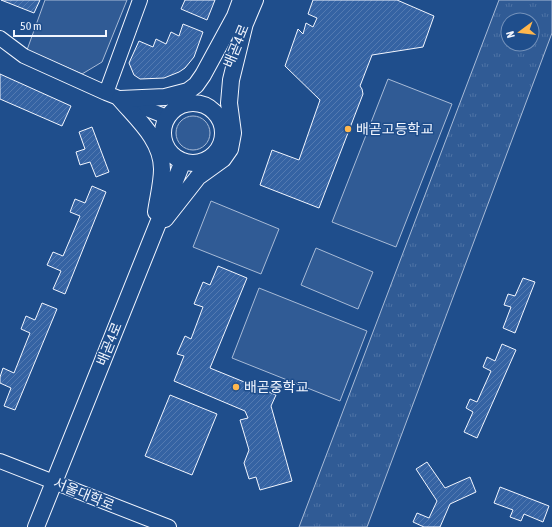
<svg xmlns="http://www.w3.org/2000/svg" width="552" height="527" viewBox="0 0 552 527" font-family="'Asap Condensed','Noto Sans KR',sans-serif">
<defs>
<pattern id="park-tufts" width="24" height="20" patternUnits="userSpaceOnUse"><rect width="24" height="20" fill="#305b95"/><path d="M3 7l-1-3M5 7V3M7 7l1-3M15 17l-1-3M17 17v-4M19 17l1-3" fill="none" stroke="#4e73a5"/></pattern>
<pattern id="building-hatch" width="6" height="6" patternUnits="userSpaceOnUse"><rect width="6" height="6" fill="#3563a3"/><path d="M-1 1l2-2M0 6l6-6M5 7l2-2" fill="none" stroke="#537ab1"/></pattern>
</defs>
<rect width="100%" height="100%" fill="#1f4e8c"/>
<!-- built -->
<path fill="#305b95" stroke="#a8bbd7" d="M 45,0 L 127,0 L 102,62 L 82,74 L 27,50 Z
M 388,79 L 452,104 L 396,247 L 332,222 Z
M176 133a17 17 0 1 1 34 0a17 17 0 1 1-34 0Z
M 211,201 L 279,229 L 261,274 L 193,247 Z
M 316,248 L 373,272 L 358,309 L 301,285 Z
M 259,288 L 367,331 L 340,401 L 232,358 Z"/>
<!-- park -->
<path fill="url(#park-tufts)" stroke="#a8bbd7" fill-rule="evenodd" d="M 499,0 L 552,0 L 552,33 L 367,527 L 299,527 ZM 508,20 L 532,20 L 532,44 L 508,44 Z"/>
<!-- building -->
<path fill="url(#building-hatch)" stroke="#f2f6ff" d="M 1,0 L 40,0 L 34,13 Z
M 185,0 L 215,0 L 207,20 L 181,9 Z
M 313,0 L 397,0 L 434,16 L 423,47 L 372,55 L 360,86 L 362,89 L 363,94 L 319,208 L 260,185 L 272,150 L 299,160 L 320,100 L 285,66 L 298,29 L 303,34 L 306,23 L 313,27 L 317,18 L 308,14 Z
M 183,24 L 203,32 L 194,57 L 185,68 L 179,72 L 164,78 L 140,79 L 134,75 L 129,63 L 139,41 L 153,47 L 156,39 L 166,44 L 171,32 L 179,36 Z
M 0,74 L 71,106 L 62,126 L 0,99 Z
M 92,127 L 109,172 L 96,177 L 90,162 L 80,165 L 76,152 L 85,149 L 79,132 Z
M 92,186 L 106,192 L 65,294 L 53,289 L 61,271 L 47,265 L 53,252 L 63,256 L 80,216 L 70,212 L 75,199 L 85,203 Z
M 218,266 L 247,278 L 210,368 L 276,395 L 271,406 L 292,481 L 260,490 L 256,477 L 249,479 L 244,463 L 249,450 L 240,420 L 248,418 L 245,411 L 174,381 L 184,356 L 177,354 L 185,336 L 191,339 L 203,307 L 194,304 L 203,282 L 210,285 Z
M 523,278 L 535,282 L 515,333 L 503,328 L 511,307 L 504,305 L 508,294 L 515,296 Z
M 42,303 L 57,309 L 15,410 L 4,406 L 11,388 L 0,383 L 0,377 L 3,368 L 14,373 L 30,333 L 21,329 L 26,316 L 35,320 Z
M 502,344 L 516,350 L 477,438 L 464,432 L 473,412 L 466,408 L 470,399 L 477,402 L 491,371 L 483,367 L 487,357 L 495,361 Z
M 170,395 L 217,414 L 192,475 L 145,456 Z
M 427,462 L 445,488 L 470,477 L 476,492 L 450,504 L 440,527 L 424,527 L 413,522 L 417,513 L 429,518 L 437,501 L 416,469 Z
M 500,487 L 549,506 L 543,522 L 524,514 L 521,521 L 510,517 L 513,510 L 494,503 Z"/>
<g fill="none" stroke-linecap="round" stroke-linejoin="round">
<defs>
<path id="tertiary" d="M 0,38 L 24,56 L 106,93 L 167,117
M 106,93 L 140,0
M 0,461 L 169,527"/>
<path id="secondary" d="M 231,27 L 241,0
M 241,33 L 255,0
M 120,99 L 165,97 L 188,91 L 196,85 L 203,75 L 234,18
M 120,99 C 137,119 162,140 162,169 C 162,183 158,198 156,212
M163 133a30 30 0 1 1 60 0a30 30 0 1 1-60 0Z
M 165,219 L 198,177 L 223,159 L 230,149 L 233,133 L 229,103 L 231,80 L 245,23
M 36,527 L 183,161"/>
</defs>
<!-- tertiary casing -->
<use href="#tertiary" stroke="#f2f6ff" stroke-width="16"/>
<!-- secondary casing -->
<use href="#secondary" stroke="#f2f6ff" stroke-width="18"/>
<!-- tertiary -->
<use href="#tertiary" stroke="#1f4e8c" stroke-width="14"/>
<!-- secondary -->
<use href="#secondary" stroke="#1f4e8c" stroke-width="16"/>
</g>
<!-- markers -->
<g fill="#ffb74d" stroke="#1f4e8c" stroke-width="1.5">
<circle cx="348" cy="129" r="4"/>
<circle cx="236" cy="387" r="4"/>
</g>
<g text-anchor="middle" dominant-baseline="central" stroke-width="3" stroke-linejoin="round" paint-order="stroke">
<!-- street labels -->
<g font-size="14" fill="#f2f6ff" stroke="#1f4e8c">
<text transform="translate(236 46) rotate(-68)">배곧4로</text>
<text transform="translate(109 344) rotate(-68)">배곧4로</text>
<text transform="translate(84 494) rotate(22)">서울대학로</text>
</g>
<!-- poi labels -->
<g font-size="14" fill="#f2f6ff" stroke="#1f4e8c" text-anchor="start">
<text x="356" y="129">배곧고등학교</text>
<text x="244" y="387">배곧중학교</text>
</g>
</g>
<!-- north arrow -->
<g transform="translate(520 32) rotate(255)"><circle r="19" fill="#1f4e8c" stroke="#7391ba"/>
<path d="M0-3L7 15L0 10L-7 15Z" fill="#ffb74d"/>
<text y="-6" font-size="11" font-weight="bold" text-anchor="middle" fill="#f2f6ff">N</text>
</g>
<!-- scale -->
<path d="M14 30v6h92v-6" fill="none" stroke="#f2f6ff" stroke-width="2"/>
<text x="20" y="30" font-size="12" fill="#f2f6ff" stroke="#1f4e8c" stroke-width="3" paint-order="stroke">50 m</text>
</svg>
